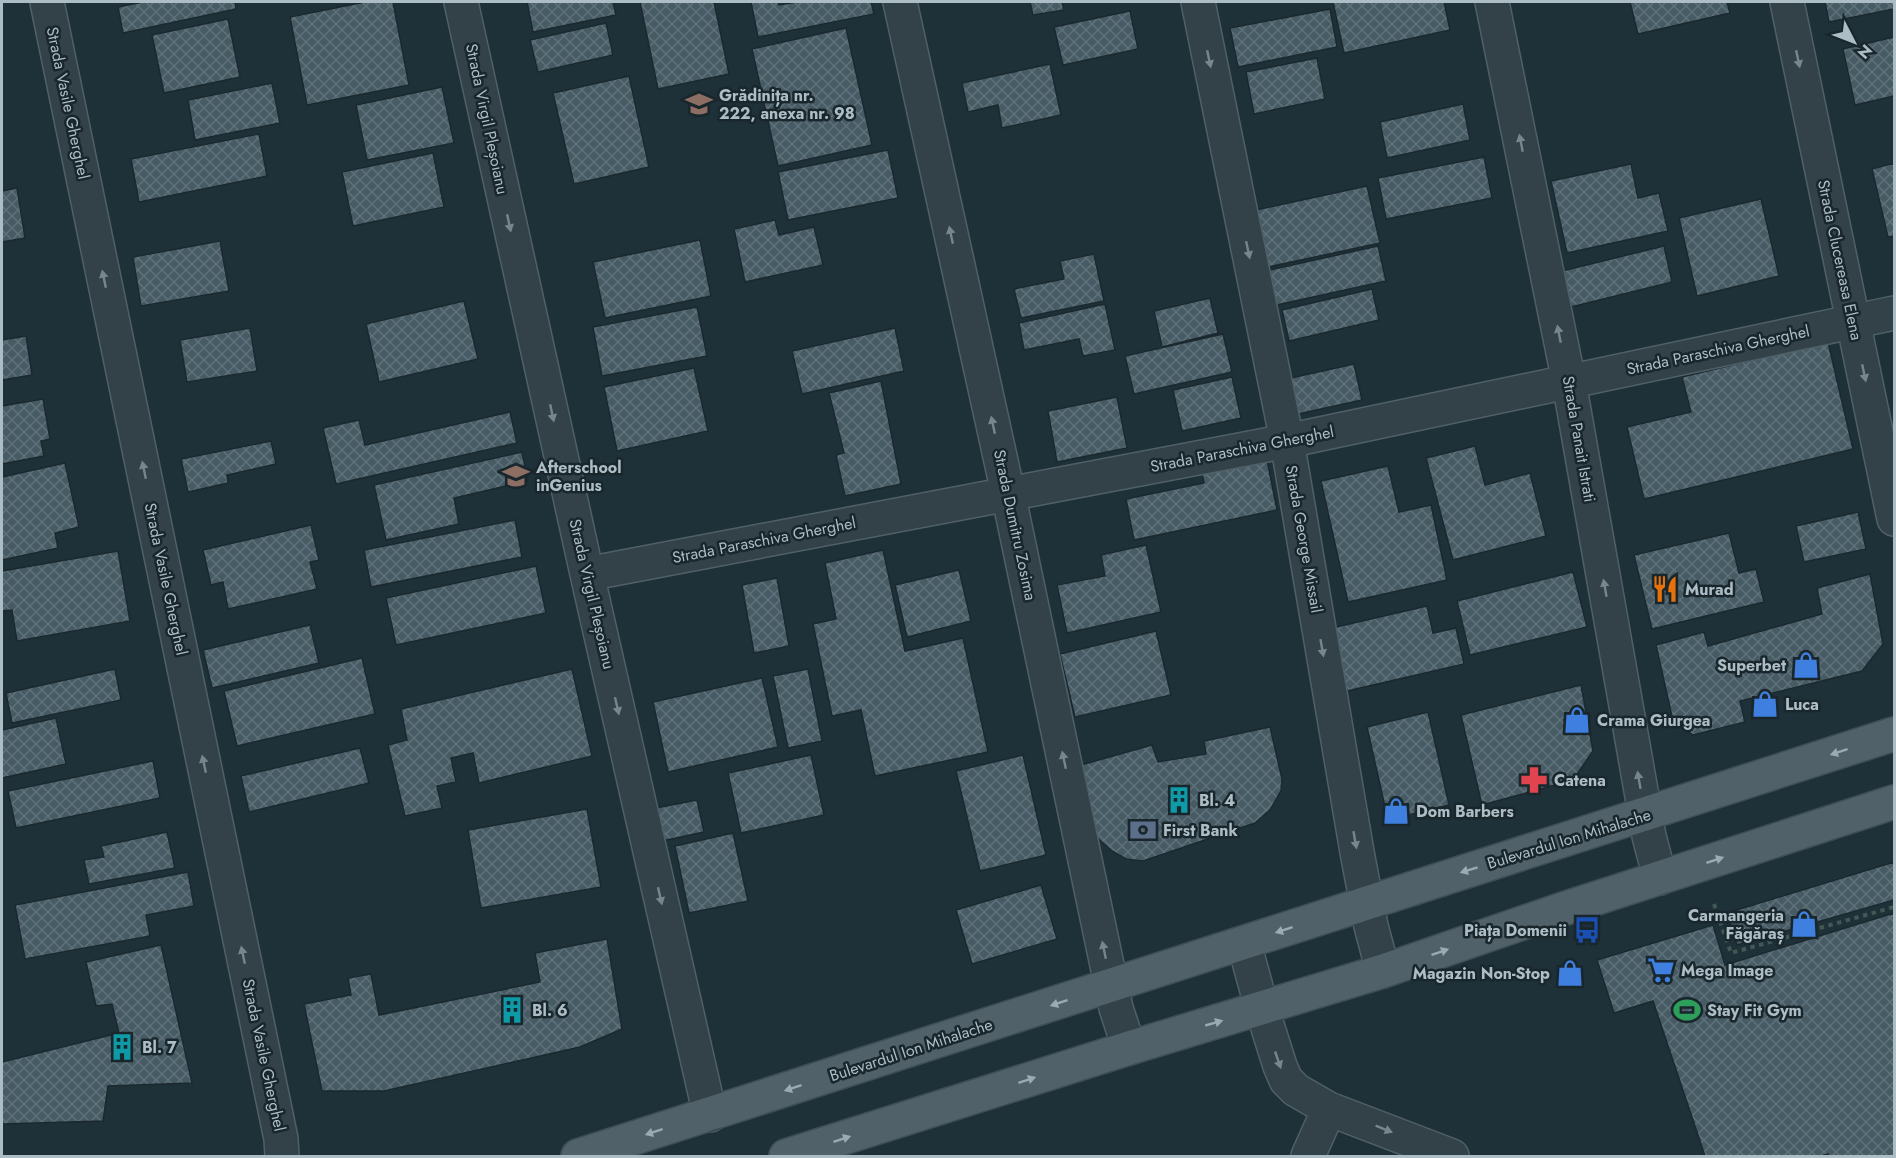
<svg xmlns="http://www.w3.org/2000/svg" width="1896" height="1158" viewBox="0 0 1896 1158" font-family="Jost,sans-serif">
<defs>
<pattern id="building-cross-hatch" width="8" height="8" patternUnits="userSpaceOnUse" patternTransform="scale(1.5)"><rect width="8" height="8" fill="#475b65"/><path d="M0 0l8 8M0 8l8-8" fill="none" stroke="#5f717a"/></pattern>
</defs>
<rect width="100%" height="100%" fill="#1f3138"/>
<!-- building -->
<path fill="url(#building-cross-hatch)" stroke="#1b292f" stroke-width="1.5" d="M 143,2 L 235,2 L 236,9 L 123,33 L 118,7 Z
M 365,2 L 393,2 L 409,85 L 307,105 L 290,17 Z
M 527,2 L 613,2 L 616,15 L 533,32 Z
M 640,2 L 714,2 L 729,74 L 658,89 Z
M 751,2 L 778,2 L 779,5 L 797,2 L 871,2 L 874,14 L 758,37 Z
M 1030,2 L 1062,2 L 1064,10 L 1033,15 Z
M 1333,2 L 1444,2 L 1450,30 L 1344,53 Z
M 1630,2 L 1727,2 L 1730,13 L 1638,34 Z
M 1825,2 L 1894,2 L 1894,9 L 1829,22 Z
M 1330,9 L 1337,47 L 1238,67 L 1230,28 Z
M 1130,11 L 1138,49 L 1063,65 L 1054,27 Z
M 228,19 L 240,77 L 164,93 L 152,35 Z
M 606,23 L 613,55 L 538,72 L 530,40 Z
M 846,28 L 872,145 L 778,166 L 752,49 Z
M 1894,37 L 1894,96 L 1855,105 L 1843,49 Z
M 1317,58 L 1325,99 L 1254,114 L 1246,72 Z
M 1050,64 L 1061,115 L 1002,128 L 998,105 L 968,112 L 962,83 Z
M 629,76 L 649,167 L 574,184 L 553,93 Z
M 272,83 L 280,123 L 195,140 L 188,100 Z
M 442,87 L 454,143 L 367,160 L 356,105 Z
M 1463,104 L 1470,140 L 1387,158 L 1380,122 Z
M 259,134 L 267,176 L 139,202 L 131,159 Z
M 888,150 L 898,198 L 788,220 L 778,172 Z
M 433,153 L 444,207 L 353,226 L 342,172 Z
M 1484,157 L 1492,198 L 1386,219 L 1378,178 Z
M 1894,163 L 1894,236 L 1888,237 L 1872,169 Z
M 1631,164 L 1638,198 L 1659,193 L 1668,231 L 1567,253 L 1551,181 Z
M 1367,186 L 1380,243 L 1259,269 L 1247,212 Z
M 17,188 L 25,238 L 2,242 L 2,191 Z
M 1761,199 L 1779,276 L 1697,296 L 1679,218 Z
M 775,220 L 779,235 L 814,227 L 823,265 L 745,282 L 734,229 Z
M 700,240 L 711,296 L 605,318 L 593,262 Z
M 220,241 L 229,291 L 141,306 L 133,257 Z
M 1378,246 L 1386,281 L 1272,306 L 1265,271 Z
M 1664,246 L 1672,282 L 1571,307 L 1562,271 Z
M 1094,254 L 1104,301 L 1021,318 L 1014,289 L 1064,279 L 1060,261 Z
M 1372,289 L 1379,320 L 1289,341 L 1282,310 Z
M 1210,298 L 1218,333 L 1162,347 L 1154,311 Z
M 464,301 L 478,359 L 379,382 L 366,324 Z
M 1105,304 L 1115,350 L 1083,356 L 1079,339 L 1024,350 L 1019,323 Z
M 697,307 L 707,356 L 602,376 L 593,327 Z
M 250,328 L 257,371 L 187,382 L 180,340 Z
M 895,328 L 904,371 L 802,394 L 792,351 Z
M 1223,334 L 1232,372 L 1134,394 L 1125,356 Z
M 26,336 L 32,375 L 2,380 L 2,340 Z
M 1828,342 L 1853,449 L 1644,499 L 1627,427 L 1691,412 L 1682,377 Z
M 1354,364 L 1362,400 L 1298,414 L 1291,378 Z
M 694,368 L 708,431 L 617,451 L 604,387 Z
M 1232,377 L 1241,418 L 1182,431 L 1173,390 Z
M 881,381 L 901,484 L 845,496 L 836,455 L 844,453 L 829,393 Z
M 1117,397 L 1127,448 L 1057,462 L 1048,411 Z
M 43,399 L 50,439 L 41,441 L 44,456 L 2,464 L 2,406 Z
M 510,412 L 517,443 L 336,484 L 323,428 L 359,420 L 365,445 Z
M 271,441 L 276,464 L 227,475 L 228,483 L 188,492 L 181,459 Z
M 1475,446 L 1485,485 L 1530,473 L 1546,536 L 1453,560 L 1426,458 Z
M 522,452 L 528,481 L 454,498 L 459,524 L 386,540 L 374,485 Z
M 1267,460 L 1277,510 L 1134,540 L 1126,499 L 1204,483 L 1202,473 Z
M 65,463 L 79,527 L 55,533 L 58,548 L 2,560 L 2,477 Z
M 1388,466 L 1399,512 L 1431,505 L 1447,580 L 1348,602 L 1321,481 Z
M 1858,512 L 1866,549 L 1804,562 L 1796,526 Z
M 515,520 L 522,557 L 371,587 L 364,550 Z
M 311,525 L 319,560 L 310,562 L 317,589 L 228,609 L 223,582 L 211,585 L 203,550 Z
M 1729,533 L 1739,573 L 1756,569 L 1764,602 L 1652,629 L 1634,555 Z
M 1146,545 L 1161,612 L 1067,633 L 1057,585 L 1105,576 L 1101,555 Z
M 883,550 L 905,651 L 963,638 L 988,752 L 875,776 L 861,710 L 832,716 L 813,624 L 836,619 L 825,563 Z
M 118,551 L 130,621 L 17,641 L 12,610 L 2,611 L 2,571 Z
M 536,566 L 546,613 L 396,645 L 386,598 Z
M 959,570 L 971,621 L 907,637 L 895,585 Z
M 1573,572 L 1587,627 L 1470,655 L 1457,601 Z
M 1870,574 L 1883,644 L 1862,671 L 1740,701 L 1745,722 L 1693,735 L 1673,721 L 1656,645 L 1704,632 L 1708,646 L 1822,614 L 1817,588 Z
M 777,578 L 789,646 L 754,653 L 742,585 Z
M 1427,606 L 1433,633 L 1456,628 L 1464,664 L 1347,691 L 1332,628 Z
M 310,625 L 319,663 L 212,688 L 203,650 Z
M 1156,631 L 1171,695 L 1075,717 L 1060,654 Z
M 362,658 L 375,714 L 237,746 L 224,691 Z
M 115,669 L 121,700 L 12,723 L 6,693 Z
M 572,669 L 592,756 L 479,783 L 473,753 L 451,758 L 456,782 L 437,786 L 442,808 L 405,816 L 388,745 L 407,740 L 401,709 Z
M 808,669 L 822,741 L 788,748 L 773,676 Z
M 762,678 L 778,747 L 668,772 L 653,702 Z
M 1581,685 L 1593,751 L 1573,780 L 1482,805 L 1461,715 Z
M 1428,712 L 1449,805 L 1388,820 L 1367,727 Z
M 56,718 L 66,764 L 2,778 L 2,730 Z
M 1270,727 L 1282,779 L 1281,791 L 1270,810 L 1255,823 L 1143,861 L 1126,859 L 1112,851 L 1094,835 L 1074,767 L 1152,745 L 1158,762 L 1206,754 L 1204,741 Z
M 360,748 L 369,783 L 249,812 L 241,776 Z
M 811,755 L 824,815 L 741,833 L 728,773 Z
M 1023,755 L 1046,855 L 980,871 L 956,771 Z
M 153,761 L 160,798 L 16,828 L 8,791 Z
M 697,800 L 704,832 L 662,841 L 656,808 Z
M 587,809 L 601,887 L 481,908 L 468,830 Z
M 167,832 L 175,868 L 89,884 L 84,860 L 104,857 L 101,846 Z
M 733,833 L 748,901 L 689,913 L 675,846 Z
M 1894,862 L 1894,900 L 1737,945 L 1727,913 Z
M 188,872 L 194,906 L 146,915 L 150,936 L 25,959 L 15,905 Z
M 1041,885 L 1057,939 L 972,964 L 956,910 Z
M 1894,913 L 1894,1156 L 1828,1156 L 1828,1154 L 1821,1156 L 1705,1156 L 1653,1001 L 1614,1013 L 1597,960 L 1713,925 L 1725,965 Z
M 607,939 L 622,1029 L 580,1047 L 384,1091 L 322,1091 L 304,1004 L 351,995 L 348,978 L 371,974 L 379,1015 L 540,982 L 535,953 Z
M 161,945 L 192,1083 L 108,1086 L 103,1121 L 2,1124 L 2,1062 L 119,1033 L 112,1004 L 96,1006 L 86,962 Z"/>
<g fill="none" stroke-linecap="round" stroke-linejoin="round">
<defs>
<path id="minor" d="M 47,2 L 281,1139 L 282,1156
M 461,2 L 587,574 L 710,1115
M 900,2 L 1008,493 L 1116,1008 L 1129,1048
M 1198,2 L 1287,441 L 1357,852 L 1371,926 L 1383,971
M 1492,2 L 1569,382 L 1649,836 L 1660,878
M 1787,2 L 1894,519
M 587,574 L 1287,441 L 1894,313
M 1244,943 L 1262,1009 L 1280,1066 L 1286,1080 L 1296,1090 L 1329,1109 L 1452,1156
M 1308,1156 L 1329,1109"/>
<path id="major" d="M 578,1156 L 1894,734
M 786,1156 L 1129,1048 L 1383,971 L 1566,908 L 1894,802"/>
</defs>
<!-- minor casing -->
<use href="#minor" stroke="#506067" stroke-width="36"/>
<!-- major casing -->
<use href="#major" stroke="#3f4e55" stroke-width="36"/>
<!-- path -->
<path stroke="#415855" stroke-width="4" stroke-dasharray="4.5 4.5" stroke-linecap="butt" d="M 1714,904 L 1731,953 L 1894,907"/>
<!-- minor -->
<use href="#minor" stroke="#334249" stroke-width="33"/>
<!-- major -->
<use href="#major" stroke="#516169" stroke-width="33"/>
</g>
<!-- one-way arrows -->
<defs><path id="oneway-solid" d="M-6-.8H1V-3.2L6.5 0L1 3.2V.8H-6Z" transform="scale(1.5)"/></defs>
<g fill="#76868e">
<use href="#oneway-solid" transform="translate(1209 59) rotate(78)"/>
<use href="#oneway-solid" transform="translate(1798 59) rotate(78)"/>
<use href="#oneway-solid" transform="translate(1521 143) rotate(-101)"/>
<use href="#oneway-solid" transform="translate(509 223) rotate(78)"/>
<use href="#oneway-solid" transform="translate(951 235) rotate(-102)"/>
<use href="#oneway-solid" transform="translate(1248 250) rotate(78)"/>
<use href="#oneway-solid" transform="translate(104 279) rotate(-102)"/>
<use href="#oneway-solid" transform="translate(1559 334) rotate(-101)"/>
<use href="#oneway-solid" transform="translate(1864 373) rotate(78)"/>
<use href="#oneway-solid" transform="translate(552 413) rotate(78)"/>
<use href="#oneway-solid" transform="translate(993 425) rotate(-102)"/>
<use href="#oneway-solid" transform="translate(144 470) rotate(-102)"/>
<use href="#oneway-solid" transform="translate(1605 588) rotate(-100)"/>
<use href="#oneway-solid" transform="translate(1322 648) rotate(80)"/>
<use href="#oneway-solid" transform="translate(617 706) rotate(77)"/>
<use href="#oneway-solid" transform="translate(1064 760) rotate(-102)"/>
<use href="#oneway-solid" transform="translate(204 764) rotate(-102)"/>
<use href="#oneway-solid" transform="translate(1639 780) rotate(-100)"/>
<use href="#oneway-solid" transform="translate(1355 840) rotate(80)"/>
<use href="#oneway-solid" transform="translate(660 896) rotate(77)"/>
<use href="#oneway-solid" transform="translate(1104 950) rotate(-102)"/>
<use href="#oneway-solid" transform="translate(243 955) rotate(-102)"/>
<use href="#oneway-solid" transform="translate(1278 1060) rotate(71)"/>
<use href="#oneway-solid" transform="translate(1384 1129) rotate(22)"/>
</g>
<g fill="#9babb3">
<use href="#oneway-solid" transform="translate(1839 752) rotate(162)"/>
<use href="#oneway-solid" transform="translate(1715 860) rotate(-18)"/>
<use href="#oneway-solid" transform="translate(1469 870) rotate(163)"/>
<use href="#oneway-solid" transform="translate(1284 930) rotate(162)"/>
<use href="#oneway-solid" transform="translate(1440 952) rotate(-19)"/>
<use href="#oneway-solid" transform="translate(1059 1003) rotate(162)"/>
<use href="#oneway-solid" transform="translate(1214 1023) rotate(-16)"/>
<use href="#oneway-solid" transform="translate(1027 1080) rotate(-18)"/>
<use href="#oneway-solid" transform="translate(793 1088) rotate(162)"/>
<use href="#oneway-solid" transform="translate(654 1132) rotate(162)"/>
<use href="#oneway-solid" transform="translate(842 1139) rotate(-18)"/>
</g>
<!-- icons -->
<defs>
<symbol id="school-bare" viewBox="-9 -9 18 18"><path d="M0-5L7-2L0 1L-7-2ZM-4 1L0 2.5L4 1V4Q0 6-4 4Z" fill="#8d6e63" stroke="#19272d" stroke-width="2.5" paint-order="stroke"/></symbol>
<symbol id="restaurant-bare" viewBox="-9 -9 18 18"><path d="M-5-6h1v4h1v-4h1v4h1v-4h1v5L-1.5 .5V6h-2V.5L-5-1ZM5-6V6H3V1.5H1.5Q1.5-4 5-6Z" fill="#e8710a" stroke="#19272d" stroke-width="2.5" paint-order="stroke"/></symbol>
<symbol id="shop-bare" viewBox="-9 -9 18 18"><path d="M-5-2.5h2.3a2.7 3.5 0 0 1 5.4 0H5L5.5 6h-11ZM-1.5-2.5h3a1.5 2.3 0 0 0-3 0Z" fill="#3f7fe0" stroke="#19272d" stroke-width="2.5" paint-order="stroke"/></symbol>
<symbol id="pharmacy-bare" viewBox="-9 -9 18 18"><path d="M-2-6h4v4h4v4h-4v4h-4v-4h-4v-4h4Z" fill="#e0444e" stroke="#19272d" stroke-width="2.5" paint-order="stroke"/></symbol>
<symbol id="building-bare" viewBox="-9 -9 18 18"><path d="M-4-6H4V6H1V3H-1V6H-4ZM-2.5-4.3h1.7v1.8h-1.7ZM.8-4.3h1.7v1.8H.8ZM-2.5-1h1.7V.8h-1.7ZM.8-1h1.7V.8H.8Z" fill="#0f9aa8" stroke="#19272d" stroke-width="2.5" paint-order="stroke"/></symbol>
<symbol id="bank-bare" viewBox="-9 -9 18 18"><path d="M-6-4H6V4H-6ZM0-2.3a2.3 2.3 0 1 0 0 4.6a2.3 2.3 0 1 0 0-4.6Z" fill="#5c6f8a" stroke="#19272d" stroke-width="2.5" paint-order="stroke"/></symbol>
<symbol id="bus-bare" viewBox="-9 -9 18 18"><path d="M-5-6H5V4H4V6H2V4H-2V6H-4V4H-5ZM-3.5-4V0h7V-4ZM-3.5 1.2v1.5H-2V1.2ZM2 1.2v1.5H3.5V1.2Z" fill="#1a4fb4" stroke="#19272d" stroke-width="2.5" paint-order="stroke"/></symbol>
<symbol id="supermarket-bare" viewBox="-9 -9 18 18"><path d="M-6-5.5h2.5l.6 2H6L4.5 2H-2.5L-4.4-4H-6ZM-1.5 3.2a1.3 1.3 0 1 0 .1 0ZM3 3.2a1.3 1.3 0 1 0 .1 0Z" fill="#3f7fe0" stroke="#19272d" stroke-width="2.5" paint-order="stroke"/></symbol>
<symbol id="stadium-bare" viewBox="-9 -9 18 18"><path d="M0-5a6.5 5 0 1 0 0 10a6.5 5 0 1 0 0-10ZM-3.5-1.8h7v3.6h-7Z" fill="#2e9e5b" stroke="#19272d" stroke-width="2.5" paint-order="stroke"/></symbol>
</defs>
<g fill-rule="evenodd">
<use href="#school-bare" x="680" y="85" width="38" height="38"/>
<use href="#school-bare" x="497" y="457" width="38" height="38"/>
<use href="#restaurant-bare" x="1646" y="570" width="38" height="38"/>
<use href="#shop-bare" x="1787" y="646" width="38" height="38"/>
<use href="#shop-bare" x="1746" y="685" width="38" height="38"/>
<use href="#shop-bare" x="1558" y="701" width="38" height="38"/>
<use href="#pharmacy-bare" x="1515" y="761" width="38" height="38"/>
<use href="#building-bare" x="1160" y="781" width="38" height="38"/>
<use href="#shop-bare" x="1377" y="792" width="38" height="38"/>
<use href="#bank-bare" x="1124" y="811" width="38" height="38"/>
<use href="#shop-bare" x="1785" y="905" width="38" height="38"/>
<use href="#bus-bare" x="1568" y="911" width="38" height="38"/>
<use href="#supermarket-bare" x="1642" y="951" width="38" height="38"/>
<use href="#shop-bare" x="1551" y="954" width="38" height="38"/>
<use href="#building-bare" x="493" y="991" width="38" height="38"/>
<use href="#stadium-bare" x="1668" y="991" width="38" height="38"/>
<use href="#building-bare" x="103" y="1028" width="38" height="38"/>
</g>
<g text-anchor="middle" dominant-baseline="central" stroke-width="5" stroke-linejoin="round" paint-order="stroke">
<!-- poi labels -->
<g font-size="16" font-weight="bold" fill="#adbdc6" stroke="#19272d" text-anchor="start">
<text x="719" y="95">Grădinița nr.<tspan x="719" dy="18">222, anexa nr. 98</tspan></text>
<text x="536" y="467">Afterschool<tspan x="536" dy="18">inGenius</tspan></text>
<text x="1685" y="589">Murad</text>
<text x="1786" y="665" text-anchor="end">Superbet</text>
<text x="1785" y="704">Luca</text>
<text x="1597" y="720">Crama Giurgea</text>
<text x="1554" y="780">Catena</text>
<text x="1199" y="800">Bl. 4</text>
<text x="1416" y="811">Dom Barbers</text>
<text x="1163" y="830">First Bank</text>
<text x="1784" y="915" text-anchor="end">Carmangeria<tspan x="1784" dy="18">Făgăraș</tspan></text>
<text x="1567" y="930" text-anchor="end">Piața Domenii</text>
<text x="1681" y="970">Mega Image</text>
<text x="1550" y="973" text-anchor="end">Magazin Non-Stop</text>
<text x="532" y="1010">Bl. 6</text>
<text x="1707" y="1010">Stay Fit Gym</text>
<text x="142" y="1047">Bl. 7</text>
</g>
<!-- street labels -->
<g font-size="16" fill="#adbdc6" stroke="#19272d">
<text transform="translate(68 103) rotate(78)">Strada Vasile Gherghel</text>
<text transform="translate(487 119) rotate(78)">Strada Virgil Pleșoianu</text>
<text transform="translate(1840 260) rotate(78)">Strada Clucereasa Elena</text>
<text transform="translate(1718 350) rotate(-12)">Strada Paraschiva Gherghel</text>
<text transform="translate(1579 439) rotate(80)">Strada Panait Istrati</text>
<text transform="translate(1242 449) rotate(-11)">Strada Paraschiva Gherghel</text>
<text transform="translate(1015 525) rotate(78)">Strada Dumitru Zosima</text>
<text transform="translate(1304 539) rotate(80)">Strada George Missail</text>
<text transform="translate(764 540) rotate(-11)">Strada Paraschiva Gherghel</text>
<text transform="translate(166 579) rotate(78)">Strada Vasile Gherghel</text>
<text transform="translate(592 594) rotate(77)">Strada Virgil Pleșoianu</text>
<text transform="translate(1569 839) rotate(-17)">Bulevardul Ion Mihalache</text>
<text transform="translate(911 1050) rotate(-18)">Bulevardul Ion Mihalache</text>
<text transform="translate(264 1055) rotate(78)">Strada Vasile Gherghel</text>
</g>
</g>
<!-- border -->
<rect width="1896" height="1158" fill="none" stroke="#adbdc6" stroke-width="6"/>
<!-- north arrow -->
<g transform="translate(1854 42) rotate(132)" stroke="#19272d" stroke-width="4.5" paint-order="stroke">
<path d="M0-4.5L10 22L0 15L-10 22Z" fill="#adbdc6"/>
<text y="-9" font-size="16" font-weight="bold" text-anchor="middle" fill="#adbdc6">N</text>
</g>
</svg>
